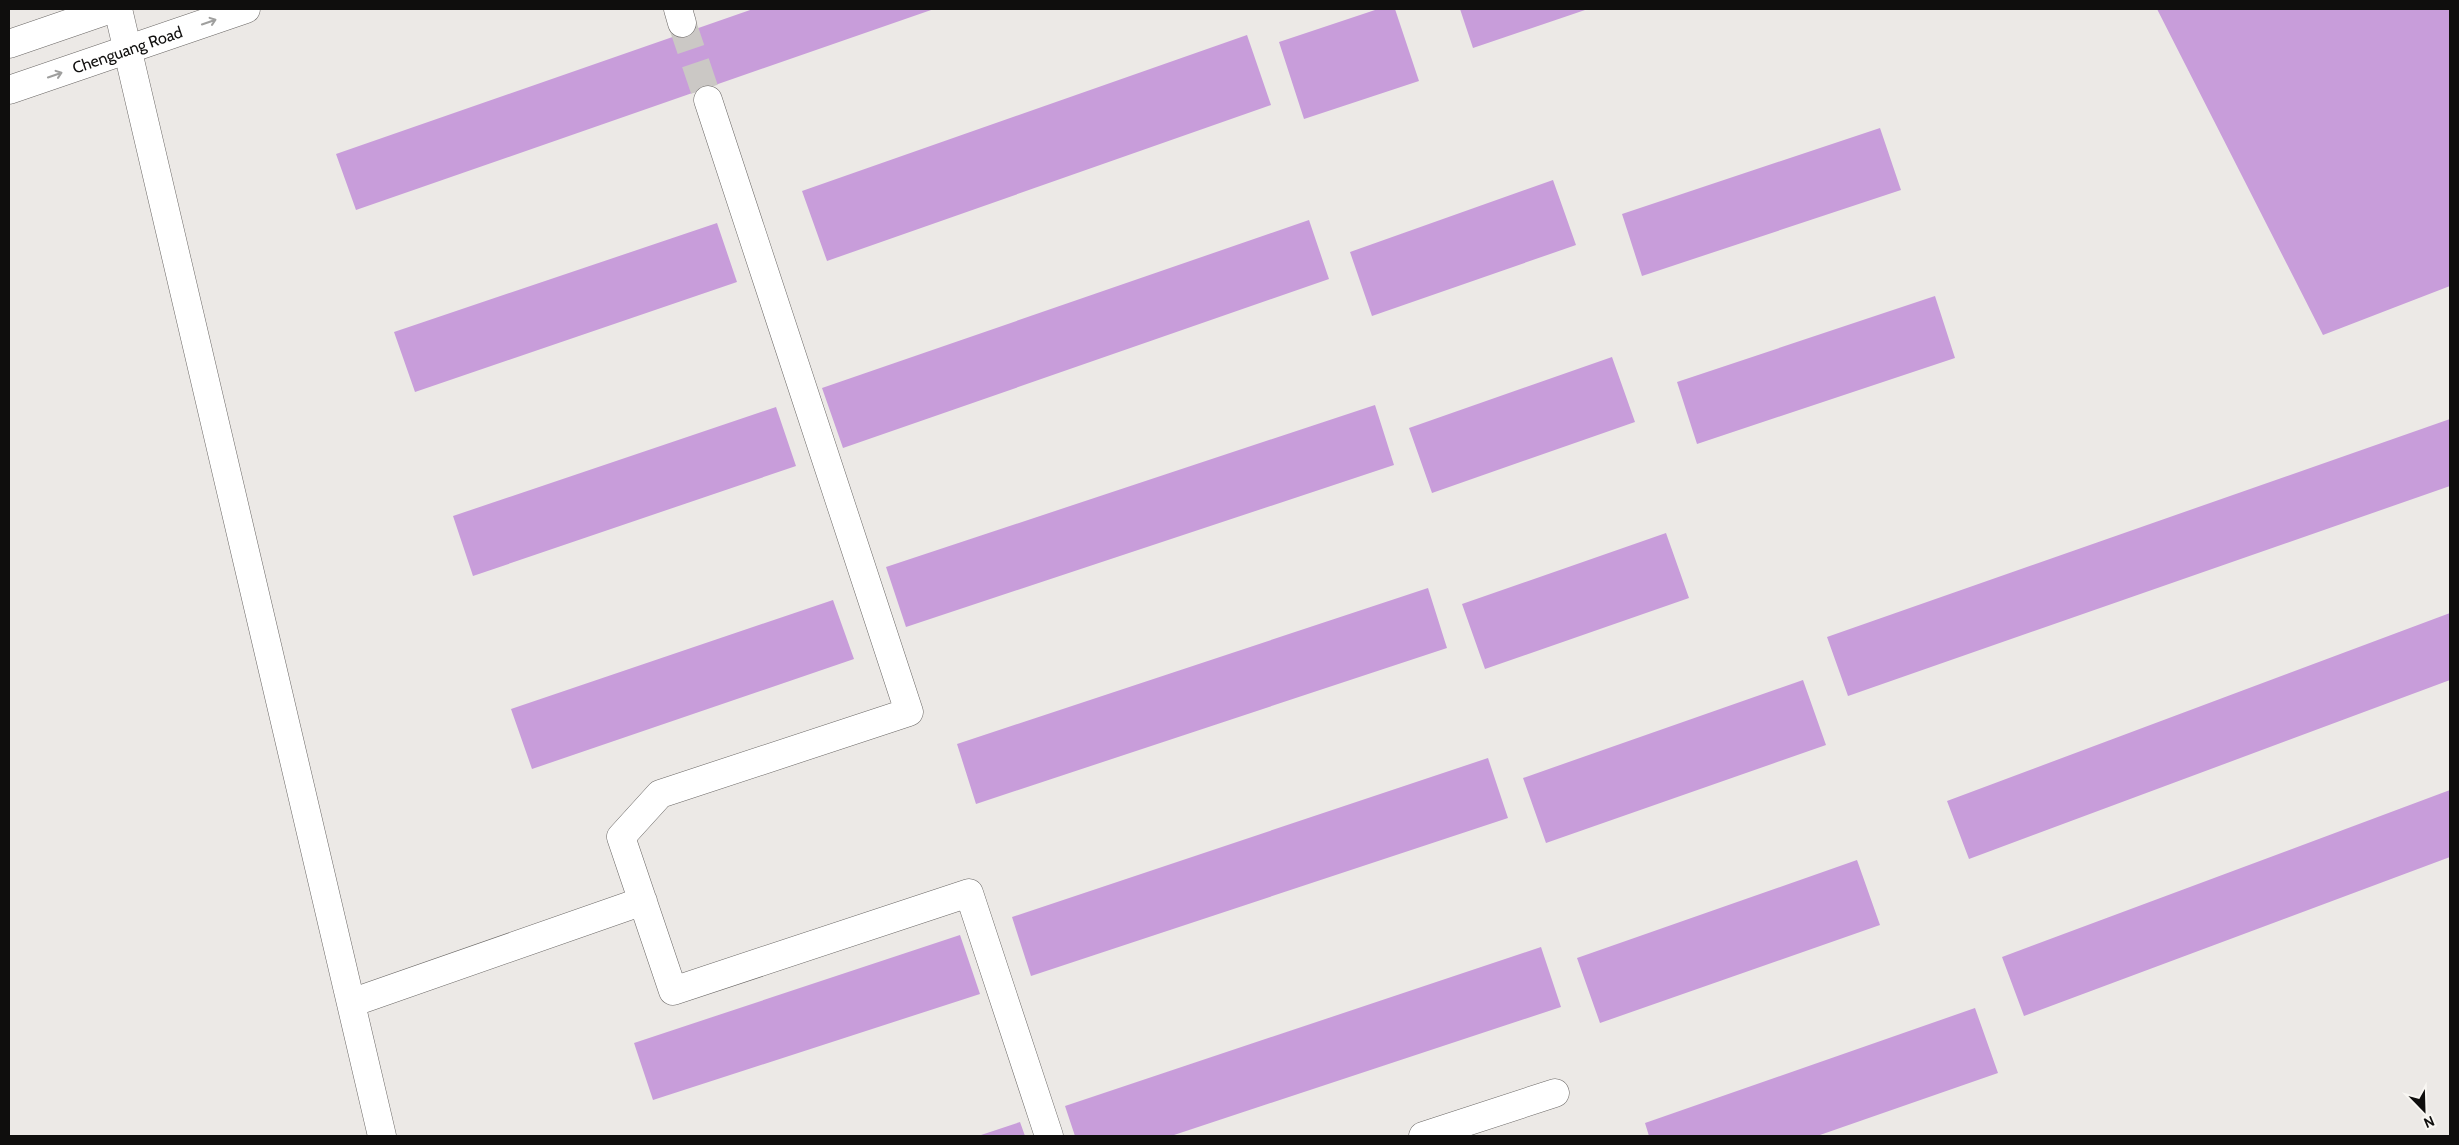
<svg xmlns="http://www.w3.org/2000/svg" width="2459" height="1145" viewBox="0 0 2459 1145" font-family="Cabin,sans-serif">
<rect width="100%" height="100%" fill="#ece9e6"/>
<!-- building -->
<path fill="#c89dda" d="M 753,9 L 934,9 L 356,210 L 336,154 Z
M 1378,9 L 1395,9 L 1419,81 L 1304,119 L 1279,42 Z
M 1460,9 L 1588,9 L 1473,48 Z
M 2157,9 L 2450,9 L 2450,286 L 2323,335 Z
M 1247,35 L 1271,105 L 827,261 L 802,191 Z
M 1880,128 L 1901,190 L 1642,276 L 1622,214 Z
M 1553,180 L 1576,245 L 1372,316 L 1350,252 Z
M 1309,220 L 1329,279 L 843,448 L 822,388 Z
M 717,223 L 737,282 L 415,392 L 394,332 Z
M 1935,296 L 1955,358 L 1697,444 L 1677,382 Z
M 1612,357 L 1635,422 L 1432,493 L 1409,428 Z
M 1375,405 L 1394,465 L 906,627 L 886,567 Z
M 776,407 L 796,466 L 473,576 L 453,516 Z
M 2450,419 L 2450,486 L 1848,696 L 1827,637 Z
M 1666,533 L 1689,598 L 1485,669 L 1462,604 Z
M 1428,588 L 1447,648 L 976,804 L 957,744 Z
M 833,600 L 854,659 L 532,769 L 511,709 Z
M 2450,613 L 2450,680 L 1969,859 L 1947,801 Z
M 1803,680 L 1826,745 L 1546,843 L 1523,778 Z
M 1488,758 L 1508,818 L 1031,976 L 1012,917 Z
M 2450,790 L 2450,857 L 2024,1016 L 2002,957 Z
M 1857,860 L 1880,925 L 1600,1023 L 1577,958 Z
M 960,935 L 980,994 L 653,1100 L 634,1043 Z
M 1541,947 L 1561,1007 L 1171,1136 L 1075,1136 L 1065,1106 Z
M 1975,1008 L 1998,1073 L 1817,1136 L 1649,1136 L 1645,1123 Z
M 1020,1122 L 1025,1136 L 978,1136 Z"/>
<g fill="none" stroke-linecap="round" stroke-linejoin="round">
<!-- minor-tunnel -->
<path stroke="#cbc8c5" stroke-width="28" stroke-dasharray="28 14" stroke-linecap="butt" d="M 682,23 L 708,100"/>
<defs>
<path id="minor" d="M 118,9 L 382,1136
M 678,9 L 682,23
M 708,100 L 909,712 L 660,794 L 621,837 L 673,991 L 969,893 L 1049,1136
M 351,1003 L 643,901
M 1423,1136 L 1555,1093"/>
<g id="major">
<path d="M 9,44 L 111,9"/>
<path id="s1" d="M 9,90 L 246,9"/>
</g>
</defs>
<!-- minor casing -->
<use href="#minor" stroke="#6a6765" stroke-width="29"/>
<!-- major casing -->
<use href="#major" stroke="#6a6765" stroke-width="29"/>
<!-- minor -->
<use href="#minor" stroke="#fff" stroke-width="28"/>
<!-- major -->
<use href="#major" stroke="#fff" stroke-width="28"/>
</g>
<!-- one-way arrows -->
<defs><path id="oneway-shaft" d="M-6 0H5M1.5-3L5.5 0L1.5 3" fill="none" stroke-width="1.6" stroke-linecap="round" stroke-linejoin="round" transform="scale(1.25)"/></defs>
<g stroke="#9f9f9e">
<use href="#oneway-shaft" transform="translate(209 22) rotate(-19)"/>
<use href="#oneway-shaft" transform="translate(55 75) rotate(-19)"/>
</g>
<g text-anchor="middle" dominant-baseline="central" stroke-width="4" stroke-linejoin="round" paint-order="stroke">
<!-- street labels -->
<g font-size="16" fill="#0f0e0d" stroke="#f9f7f3">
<text stroke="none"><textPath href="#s1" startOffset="125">Chenguang Road</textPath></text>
</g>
</g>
<!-- border -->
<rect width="2459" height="1145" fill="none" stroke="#0f0e0d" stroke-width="20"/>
<!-- north arrow -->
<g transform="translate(2424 1110) rotate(157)" stroke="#f9f7f3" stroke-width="4" paint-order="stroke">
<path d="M0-4L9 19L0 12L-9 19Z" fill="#0f0e0d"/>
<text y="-8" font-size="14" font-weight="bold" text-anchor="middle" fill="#0f0e0d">N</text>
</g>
</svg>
